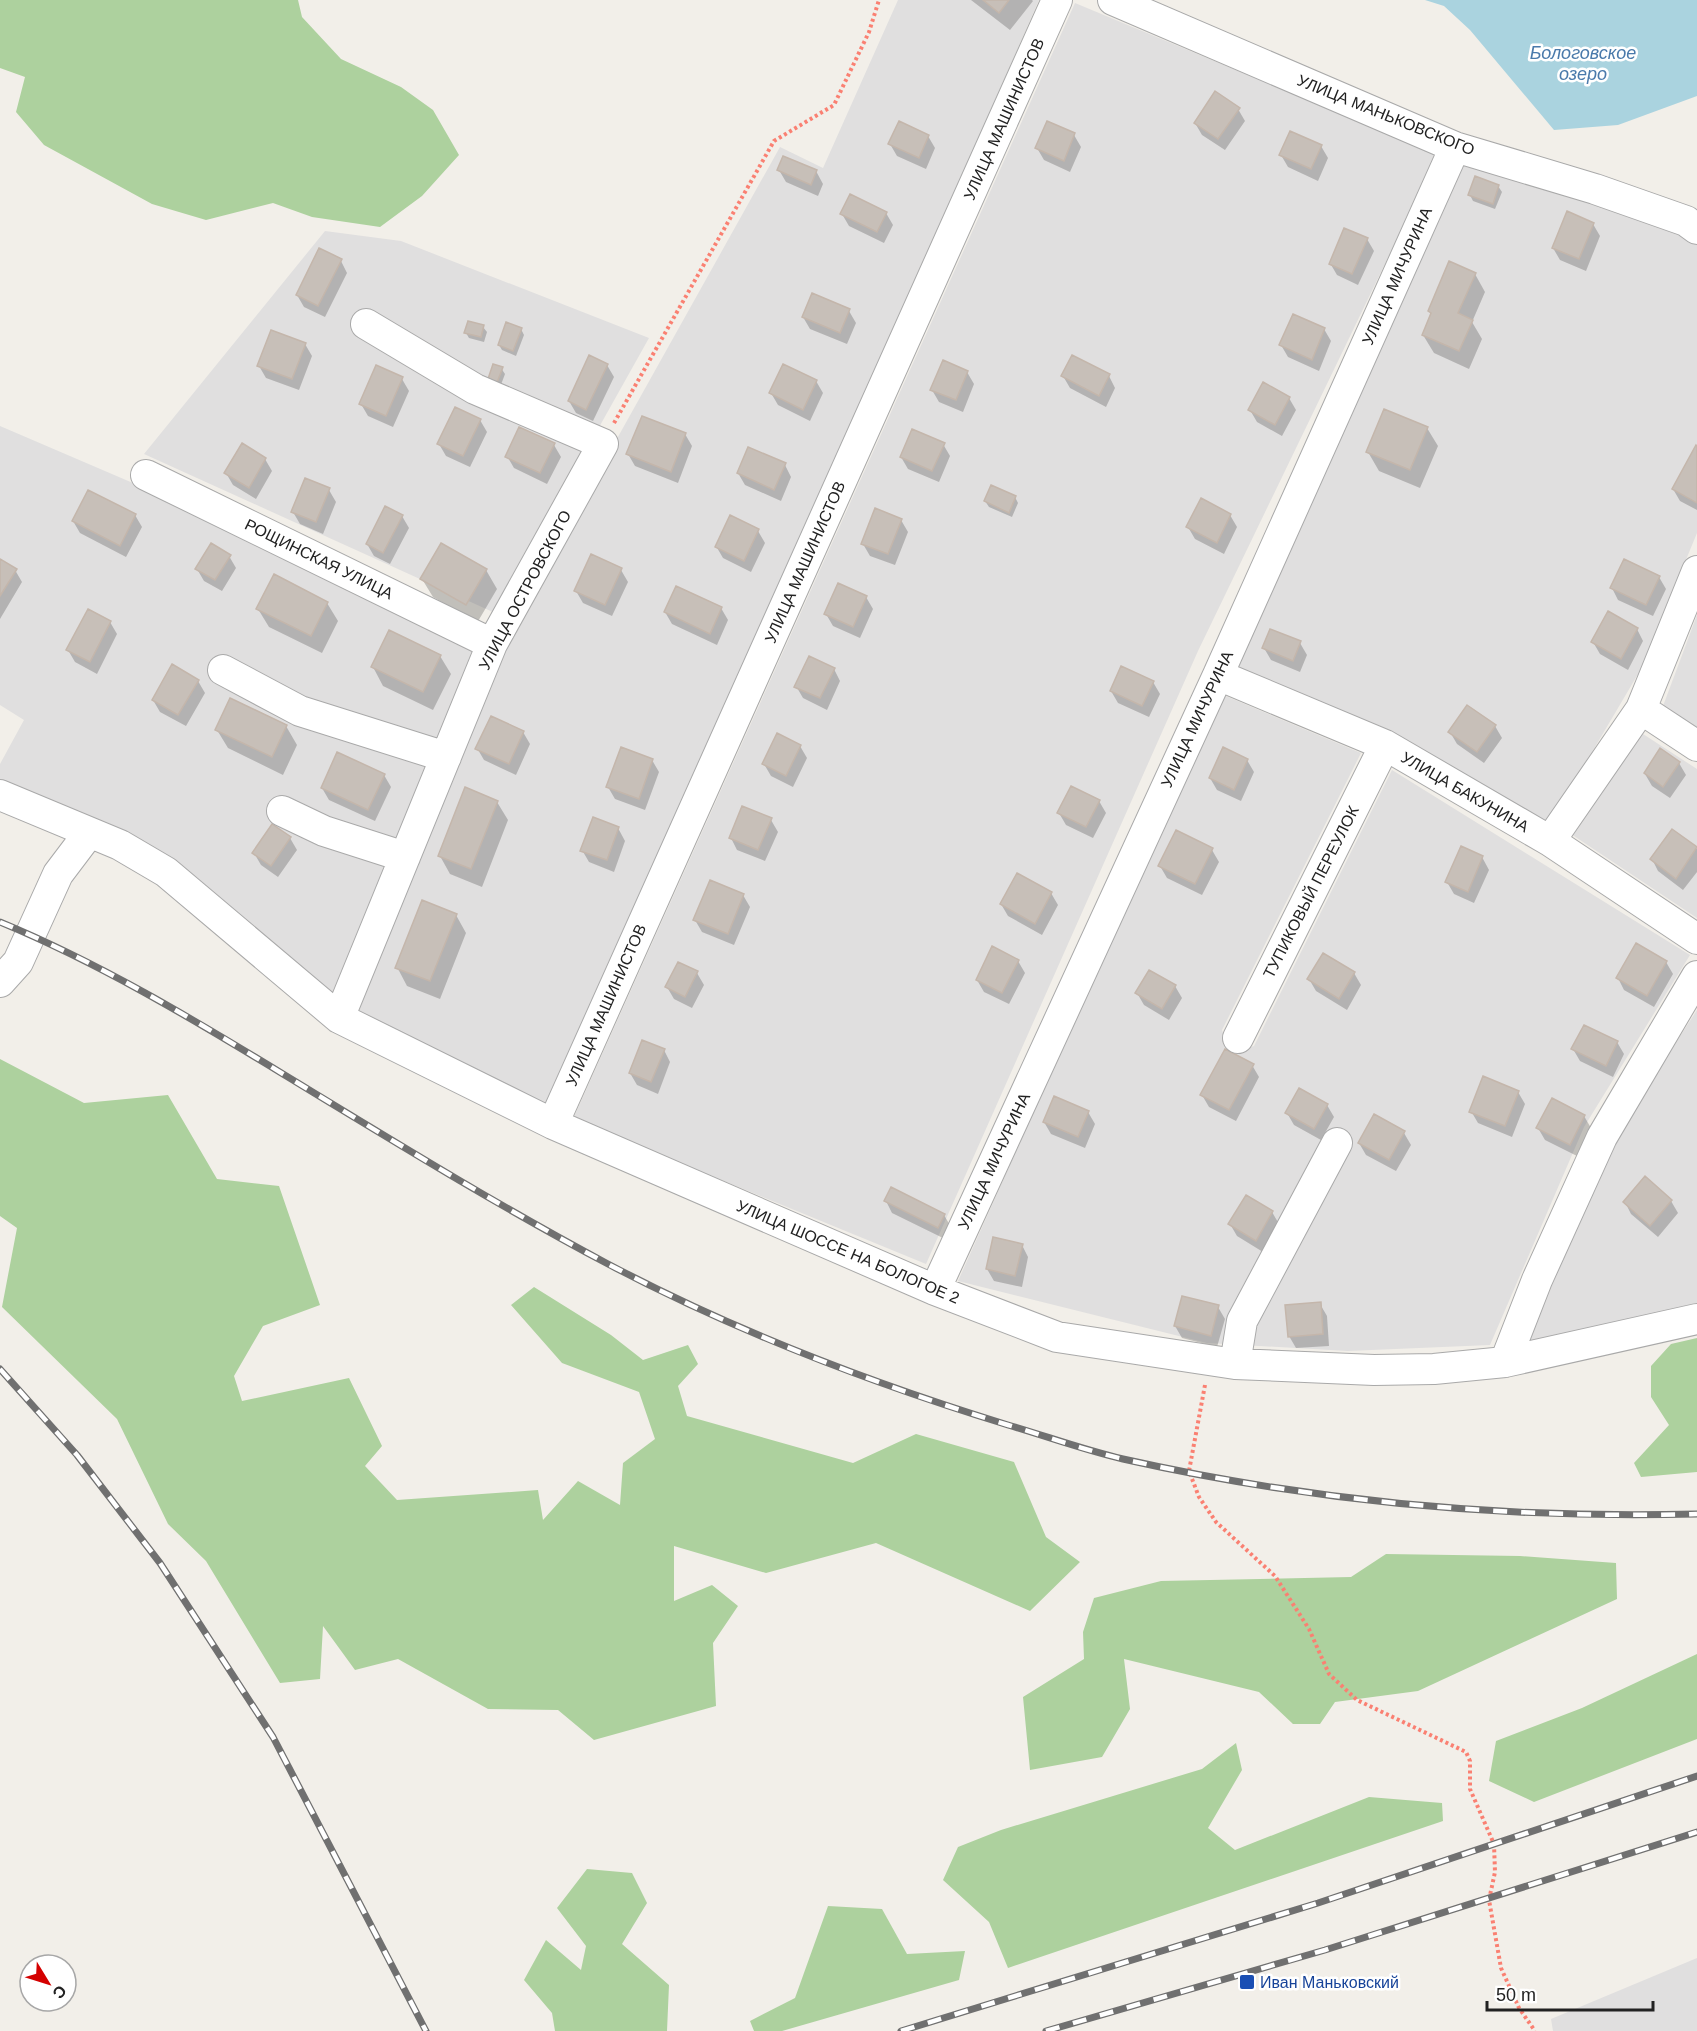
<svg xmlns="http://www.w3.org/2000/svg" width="1697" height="2031" viewBox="0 0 1697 2031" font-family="Arial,sans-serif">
<rect width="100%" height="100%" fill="#f2efe9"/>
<!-- residential -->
<path fill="#e0dfdf" d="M 898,0 L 1039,0 L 802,541 L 547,1110 L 351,1011 L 510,630 L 780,147 L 823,168 Z
M 1075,3 L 1438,154 L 1198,651 L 926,1264 L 573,1119 Z
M 1459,155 L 1695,240 L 1697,244 L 1697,533 L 1641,669 L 1549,825 L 1233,666 Z
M 325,231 L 401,241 L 649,338 L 495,613 L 144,454 Z
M 0,426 L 485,634 L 336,995 L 161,852 L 0,779 L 0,764 L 24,720 L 0,705 Z
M 1697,615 L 1697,730 L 1663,706 Z
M 1221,694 L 1361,753 L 1222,1030 L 1230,1054 L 1254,1046 L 1392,770 L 1690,955 L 1584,1127 L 1490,1345 L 1348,1351 L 1207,1343 L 958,1281 Z
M 1643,734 L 1697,769 L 1697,918 L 1571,834 Z
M 1697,1010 L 1697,1303 L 1527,1344 L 1607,1149 Z
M 1697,1958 L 1697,2031 L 1553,2031 L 1551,2019 Z"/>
<!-- forest -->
<path fill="#add19e" d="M 0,0 L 298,0 L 302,17 L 341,59 L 401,87 L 433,110 L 459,155 L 422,196 L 380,227 L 312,217 L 273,203 L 206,220 L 152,204 L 44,145 L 16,112 L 25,77 L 0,68 Z
M 0,1059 L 84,1103 L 168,1095 L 217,1179 L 279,1186 L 320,1305 L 263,1326 L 234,1376 L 242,1401 L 349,1378 L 382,1446 L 365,1466 L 397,1500 L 538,1490 L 543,1520 L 578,1481 L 620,1505 L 623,1463 L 655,1439 L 639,1392 L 562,1363 L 511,1305 L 534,1287 L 611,1335 L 643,1360 L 688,1345 L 698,1364 L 678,1386 L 687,1416 L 853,1463 L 916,1434 L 1014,1462 L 1046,1537 L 1080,1562 L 1030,1611 L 876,1543 L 766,1573 L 674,1546 L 674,1601 L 712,1585 L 738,1606 L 713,1643 L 716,1706 L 594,1740 L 558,1710 L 488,1709 L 398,1659 L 355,1670 L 323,1626 L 320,1679 L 280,1683 L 206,1561 L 168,1524 L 117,1419 L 2,1307 L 17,1228 L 0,1216 Z
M 1697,1338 L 1697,1472 L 1641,1477 L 1634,1463 L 1669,1425 L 1651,1397 L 1651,1366 L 1671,1344 Z
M 1386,1554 L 1520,1556 L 1616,1563 L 1617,1599 L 1418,1691 L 1335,1702 L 1320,1724 L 1293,1724 L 1259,1692 L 1124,1659 L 1130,1709 L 1102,1757 L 1030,1770 L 1023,1697 L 1084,1659 L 1083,1632 L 1094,1598 L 1161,1581 L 1351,1577 Z
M 1697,1654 L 1697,1739 L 1534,1802 L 1489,1781 L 1496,1741 L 1582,1708 Z
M 1236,1743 L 1242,1770 L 1208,1828 L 1235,1850 L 1369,1797 L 1442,1803 L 1443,1821 L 1008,1968 L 989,1922 L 943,1880 L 958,1847 L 1001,1830 L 1202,1769 Z
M 587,1869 L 632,1873 L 647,1903 L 622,1944 L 669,1985 L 667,2031 L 555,2031 L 552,2013 L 524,1980 L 546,1940 L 581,1970 L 586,1946 L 557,1908 Z
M 828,1906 L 882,1909 L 907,1954 L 965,1951 L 959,1980 L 782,2031 L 754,2031 L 750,2021 L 795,1998 Z"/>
<!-- water -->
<path fill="#aad3df" d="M 1425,0 L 1697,0 L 1697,96 L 1618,125 L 1554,130 L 1470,30 L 1444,6 Z"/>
<!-- shadow -->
<path fill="#0003" d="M 971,0 L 1032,0 L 1033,1 L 1010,30 Z
M 1238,109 L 1245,121 L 1225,150 L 1202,135 L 1195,123 Z
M 1074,135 L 1081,147 L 1070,172 L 1044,160 L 1037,148 Z
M 928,136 L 935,148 L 926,169 L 897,156 L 890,144 Z
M 1321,146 L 1328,158 L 1318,181 L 1288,167 L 1281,155 Z
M 779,170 L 816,171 L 823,184 L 818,196 L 786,182 Z
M 1498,186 L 1502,192 L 1495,209 L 1473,201 L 1470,195 Z
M 851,196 L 886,213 L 893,225 L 884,243 L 849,226 L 842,214 Z
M 1593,224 L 1600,236 L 1586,271 L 1560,260 L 1553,248 Z
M 1367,239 L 1374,251 L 1358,285 L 1337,275 L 1330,263 Z
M 341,261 L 347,273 L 325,317 L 304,307 L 297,295 Z
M 1475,274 L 1485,292 L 1472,322 L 1482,339 L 1469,369 L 1434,353 L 1423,335 L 1432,316 L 1429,311 Z
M 812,295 L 849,311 L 856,323 L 847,344 L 810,329 L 803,317 Z
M 483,327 L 487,332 L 484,342 L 469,338 L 466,333 Z
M 521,329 L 524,335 L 516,356 L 502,350 L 499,345 Z
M 1324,329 L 1331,341 L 1319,371 L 1288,357 L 1281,345 Z
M 305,344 L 312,356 L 299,390 L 266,378 L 259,366 Z
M 607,365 L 614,377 L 593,421 L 576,413 L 569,401 Z
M 377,367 L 402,379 L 409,391 L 393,427 L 368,416 L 361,404 Z
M 501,368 L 505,374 L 499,390 L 488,382 Z
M 967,372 L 974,384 L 963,412 L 939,402 L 932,390 Z
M 1063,376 L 1109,376 L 1115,388 L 1106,407 L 1070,388 Z
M 816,381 L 823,393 L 810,421 L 778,405 L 771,393 Z
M 1289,398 L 1296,410 L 1282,436 L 1257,422 L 1250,410 Z
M 480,420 L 487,432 L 470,467 L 446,456 L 439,444 Z
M 1427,428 L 1438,446 L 1420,488 L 1379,471 L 1368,452 Z
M 685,434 L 692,446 L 678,483 L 635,466 L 628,454 Z
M 943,444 L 950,456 L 939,482 L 908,469 L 901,457 Z
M 554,445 L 561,457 L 547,484 L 514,468 L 507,456 Z
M 1697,448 L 1697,510 L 1680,501 L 1673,489 Z
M 265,459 L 272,471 L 256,499 L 233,485 L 226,473 Z
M 785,465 L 791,477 L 781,501 L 745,485 L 738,473 Z
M 329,490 L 336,502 L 323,534 L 300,524 L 293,512 Z
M 1015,497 L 1018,503 L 1012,517 L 989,507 L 985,501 Z
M 135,515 L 142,527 L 126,557 L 80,533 L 73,521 Z
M 1230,515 L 1237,527 L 1224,554 L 1195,539 L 1188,527 Z
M 402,516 L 409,528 L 390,564 L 374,556 L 367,544 Z
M 730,517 L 758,531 L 765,543 L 751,572 L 723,558 L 716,546 Z
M 901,520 L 908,532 L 895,565 L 870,556 L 863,544 Z
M 442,545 L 486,570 L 497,589 L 477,623 L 433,597 L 422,579 Z
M 229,556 L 236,568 L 222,591 L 204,581 L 197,569 Z
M 0,561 L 15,570 L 22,582 L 0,619 Z
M 621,570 L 628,582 L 612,616 L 583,603 L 576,591 Z
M 1659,577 L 1666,589 L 1653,616 L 1618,600 L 1612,588 Z
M 866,597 L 873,609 L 860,638 L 833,626 L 826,614 Z
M 327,603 L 338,621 L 322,653 L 269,627 L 258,609 Z
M 721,608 L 728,620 L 717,645 L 672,624 L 665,612 Z
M 110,622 L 117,634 L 97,674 L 75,662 L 68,650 Z
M 1637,629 L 1643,641 L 1628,670 L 1600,654 L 1593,642 Z
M 1300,643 L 1307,655 L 1300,672 L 1271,660 L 1264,648 Z
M 440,656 L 451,674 L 433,710 L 383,686 L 373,667 Z
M 834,669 L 840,681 L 827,710 L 803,698 L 796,686 Z
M 198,681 L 205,693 L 186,726 L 160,712 L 153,700 Z
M 1153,682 L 1160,694 L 1149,717 L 1118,703 L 1111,691 Z
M 286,726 L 297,745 L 283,775 L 228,748 L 217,730 Z
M 1495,726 L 1502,738 L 1484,763 L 1457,744 L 1450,732 Z
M 523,732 L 530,744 L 516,775 L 484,760 L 477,748 Z
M 800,746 L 807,758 L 793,787 L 771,776 L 764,764 Z
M 338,754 L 384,775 L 391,787 L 375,821 L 329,800 L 322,788 Z
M 652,760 L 659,772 L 645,810 L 615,799 L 608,787 Z
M 1247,760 L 1254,772 L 1241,801 L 1217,790 L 1210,778 Z
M 1679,763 L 1686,775 L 1670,798 L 1652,786 L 1645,774 Z
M 1099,801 L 1106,813 L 1093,838 L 1066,825 L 1059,813 Z
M 497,802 L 508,820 L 482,887 L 450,874 L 440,856 Z
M 771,820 L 778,832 L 765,861 L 737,850 L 731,838 Z
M 618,828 L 625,841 L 614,872 L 589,862 L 582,850 Z
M 1673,831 L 1697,849 L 1697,872 L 1683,890 L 1658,871 L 1652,859 Z
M 290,838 L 297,850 L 278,877 L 261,865 L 254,853 Z
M 1462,848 L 1482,857 L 1489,870 L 1474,903 L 1454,894 L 1447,882 Z
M 1212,850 L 1219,862 L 1202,895 L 1167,878 L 1160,866 Z
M 1051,893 L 1058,905 L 1042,935 L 1008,916 L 1001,904 Z
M 743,895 L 750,907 L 734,945 L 702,932 L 695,920 Z
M 456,915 L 466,933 L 440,999 L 407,986 L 397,967 Z
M 1018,961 L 1025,973 L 1009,1004 L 984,992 L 977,980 Z
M 1666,962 L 1673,974 L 1654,1007 L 1624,990 L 1618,978 Z
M 697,973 L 704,985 L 692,1008 L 674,999 L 667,987 Z
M 1354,973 L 1361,985 L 1347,1010 L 1316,991 L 1309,979 Z
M 1175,986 L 1182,998 L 1169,1020 L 1144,1005 L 1137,993 Z
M 1617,1042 L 1624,1054 L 1613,1077 L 1580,1061 L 1573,1049 Z
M 664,1050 L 670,1062 L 658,1094 L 637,1085 L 630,1073 Z
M 1252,1065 L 1259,1077 L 1236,1121 L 1209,1107 L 1202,1095 Z
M 1518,1092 L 1525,1104 L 1512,1137 L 1478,1123 L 1471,1111 Z
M 1327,1105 L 1334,1117 L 1321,1140 L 1294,1125 L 1287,1113 Z
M 1088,1112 L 1095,1124 L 1085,1148 L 1051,1134 L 1044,1122 Z
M 1584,1116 L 1591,1128 L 1577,1156 L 1545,1140 L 1538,1128 Z
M 1404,1133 L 1411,1145 L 1396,1171 L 1366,1155 L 1359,1143 Z
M 886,1201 L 944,1215 L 951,1227 L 945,1239 L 892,1213 Z
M 1671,1201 L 1678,1213 L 1658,1237 L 1631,1214 L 1625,1202 Z
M 1272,1212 L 1279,1224 L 1263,1252 L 1237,1236 L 1230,1224 Z
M 1022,1245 L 1028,1257 L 1022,1287 L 994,1281 L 987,1269 Z
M 1320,1304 L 1327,1316 L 1329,1346 L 1296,1348 L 1289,1336 Z
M 1218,1307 L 1225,1319 L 1217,1347 L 1182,1338 L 1175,1326 Z"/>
<!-- building -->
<path fill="#c7bfb8" stroke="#c4b6ab" stroke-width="1.5" d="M 983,0 L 1009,0 L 999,13 Z
M 1215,91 L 1240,108 L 1218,139 L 1194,123 Z
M 899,121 L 929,135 L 919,158 L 888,144 Z
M 1047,121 L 1075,133 L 1064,161 L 1035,148 Z
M 1290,131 L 1322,145 L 1311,169 L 1279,155 Z
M 783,156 L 817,170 L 811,185 L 777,170 Z
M 1475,176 L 1499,185 L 1493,204 L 1468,195 Z
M 850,194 L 887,212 L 877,232 L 840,214 Z
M 1567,211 L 1594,223 L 1579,259 L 1552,248 Z
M 1344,228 L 1368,238 L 1352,274 L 1329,264 Z
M 319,248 L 342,259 L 318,306 L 296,295 Z
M 1449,261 L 1476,273 L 1458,313 L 1473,320 L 1459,351 L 1422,335 L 1431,313 L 1428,311 Z
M 812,293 L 850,309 L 840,333 L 802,317 Z
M 1293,314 L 1325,328 L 1312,360 L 1279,345 Z
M 468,321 L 484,325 L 481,337 L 464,333 Z
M 506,322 L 522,328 L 513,351 L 498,345 Z
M 271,330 L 306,343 L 292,379 L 257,366 Z
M 589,355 L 608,364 L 586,410 L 568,401 Z
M 1072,355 L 1110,374 L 1099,396 L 1061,376 Z
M 943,360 L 968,371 L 956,400 L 930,390 Z
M 493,364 L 503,367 L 496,385 L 487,382 Z
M 783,364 L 817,380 L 803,410 L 769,393 Z
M 376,365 L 403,377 L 386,416 L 359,404 Z
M 1263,382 L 1290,397 L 1275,425 L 1248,410 Z
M 455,407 L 481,419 L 463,456 L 437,444 Z
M 1384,409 L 1428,427 L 1410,470 L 1366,452 Z
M 642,416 L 686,433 L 671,472 L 626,454 Z
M 519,427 L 555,443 L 540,473 L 505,457 Z
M 912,429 L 945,443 L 932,471 L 900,457 Z
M 242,443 L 266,458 L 249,488 L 224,473 Z
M 1696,445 L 1697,446 L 1697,503 L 1672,489 Z
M 748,447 L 786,463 L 774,490 L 737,473 Z
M 305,478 L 330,488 L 316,522 L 291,512 Z
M 991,485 L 1016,496 L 1009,513 L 984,501 Z
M 88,490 L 136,514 L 120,546 L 72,521 Z
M 1201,498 L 1231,514 L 1217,543 L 1186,527 Z
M 385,506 L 403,515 L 383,553 L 366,544 Z
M 875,508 L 902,519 L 888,554 L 861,544 Z
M 730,515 L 759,529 L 744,561 L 715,547 Z
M 211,543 L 231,555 L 215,580 L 195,569 Z
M 441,543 L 487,569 L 466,605 L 420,579 Z
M 591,554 L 622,568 L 605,605 L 574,591 Z
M 0,559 L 17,569 L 0,596 Z
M 1624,559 L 1660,576 L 1646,605 L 1610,588 Z
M 274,574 L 328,602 L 311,636 L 256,609 Z
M 838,583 L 867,596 L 853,627 L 824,614 Z
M 676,586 L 722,607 L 710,634 L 664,612 Z
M 88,609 L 111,621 L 90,662 L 66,650 Z
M 1608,611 L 1638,628 L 1621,659 L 1591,642 Z
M 1270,629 L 1301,641 L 1293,661 L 1262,648 Z
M 389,630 L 441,655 L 423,692 L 371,667 Z
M 809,656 L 835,668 L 820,698 L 794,687 Z
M 172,664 L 199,680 L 178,715 L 152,700 Z
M 1121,666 L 1154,681 L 1142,706 L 1110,691 Z
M 230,698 L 287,725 L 272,757 L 215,730 Z
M 1467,705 L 1496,725 L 1477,752 L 1448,732 Z
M 491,716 L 524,731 L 509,764 L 475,749 Z
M 777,733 L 801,745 L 786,776 L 762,764 Z
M 621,747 L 653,759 L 639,799 L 606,787 Z
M 1223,747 L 1248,759 L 1234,790 L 1209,778 Z
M 1660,748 L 1680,762 L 1663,787 L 1644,773 Z
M 337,752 L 385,774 L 368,810 L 321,788 Z
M 1071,786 L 1100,800 L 1086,827 L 1057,813 Z
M 465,787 L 498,801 L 471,869 L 438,856 Z
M 742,806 L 772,818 L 758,850 L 729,838 Z
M 593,817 L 619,827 L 607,860 L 580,851 Z
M 272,824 L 291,837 L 271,866 L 252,853 Z
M 1672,829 L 1697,847 L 1676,879 L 1650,859 Z
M 1176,830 L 1213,848 L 1195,884 L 1158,866 Z
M 1461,846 L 1483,856 L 1468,892 L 1445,882 Z
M 1017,873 L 1052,892 L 1035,924 L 1000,904 Z
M 710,880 L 744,894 L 728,934 L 693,920 Z
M 422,900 L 457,914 L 430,981 L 395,968 Z
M 1636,943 L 1667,961 L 1647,996 L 1616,978 Z
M 992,946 L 1019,960 L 1002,993 L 976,980 Z
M 1323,953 L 1355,972 L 1339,999 L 1307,979 Z
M 678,962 L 698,971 L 685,997 L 665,987 Z
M 1149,970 L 1176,985 L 1162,1009 L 1135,993 Z
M 1584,1025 L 1618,1041 L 1606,1066 L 1571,1049 Z
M 642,1040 L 665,1049 L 651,1082 L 629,1073 Z
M 1225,1049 L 1254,1064 L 1229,1110 L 1200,1095 Z
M 1483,1076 L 1519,1091 L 1505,1126 L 1469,1112 Z
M 1299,1088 L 1328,1104 L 1314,1129 L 1285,1113 Z
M 1054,1096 L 1089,1111 L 1078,1137 L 1043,1122 Z
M 1552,1098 L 1585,1115 L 1570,1145 L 1536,1128 Z
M 1374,1114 L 1405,1131 L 1389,1160 L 1358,1143 Z
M 1645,1176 L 1672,1200 L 1650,1226 L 1623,1202 Z
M 891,1187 L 945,1214 L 938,1228 L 884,1201 Z
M 1246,1195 L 1273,1211 L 1256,1241 L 1228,1224 Z
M 993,1237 L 1023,1244 L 1015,1276 L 986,1269 Z
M 1182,1296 L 1219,1305 L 1211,1336 L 1174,1326 Z
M 1321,1302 L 1323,1334 L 1288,1337 L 1285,1305 Z"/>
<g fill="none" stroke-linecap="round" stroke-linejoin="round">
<defs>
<path id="minor" d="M 1113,0 L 1455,147 L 1595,189 L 1686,221 L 1697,229
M 146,475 L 492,644
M 223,670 L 300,711 L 446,757
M 1218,675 L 1385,745 L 1550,841 L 1697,939
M 1641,709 L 1697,746
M 0,795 L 120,845 L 166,872 L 339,1018 L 553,1124 L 935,1290 L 1057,1337 L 1235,1364 L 1374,1370 L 1434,1369 L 1505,1362 L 1697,1319
M 282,811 L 324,831 L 405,857
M 1550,841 L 1641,709 L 1697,571
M 0,982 L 18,962 L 58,874 L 89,833
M 339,1018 L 492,644 L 603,444 L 475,389 L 366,324
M 1238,1038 L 1385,745
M 553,1124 L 1057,0
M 935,1290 L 1218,675 L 1455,147
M 1505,1362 L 1537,1280 L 1602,1137 L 1697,976
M 1235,1364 L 1242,1321 L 1337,1143"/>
</defs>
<!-- minor casing -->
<use href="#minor" stroke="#a9a9a9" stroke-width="32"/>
<!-- path -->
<path stroke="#fa8072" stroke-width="4" stroke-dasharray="3 3" stroke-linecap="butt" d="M 614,423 L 774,141 L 834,105 L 869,32 L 879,0
M 1205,1385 L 1189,1471 L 1199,1497 L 1216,1522 L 1275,1576 L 1309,1629 L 1329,1674 L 1357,1700 L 1466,1752 L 1470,1761 L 1470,1789 L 1494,1844 L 1495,1872 L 1489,1900 L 1501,1968 L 1519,2008 L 1535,2031"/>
<!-- minor -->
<use href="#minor" stroke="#fff" stroke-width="30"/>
<defs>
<path id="rail" d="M 0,922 C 99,963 191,1018 283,1074 C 390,1139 497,1205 608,1264 C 735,1331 871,1383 1008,1425 C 1046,1436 1084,1450 1123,1459 C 1311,1501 1504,1519 1697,1514
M 0,1369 L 77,1455 L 160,1563 L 273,1737 L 426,2031
M 901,2031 L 1318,1903 L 1697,1776
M 1046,2031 L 1325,1950 L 1697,1832"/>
</defs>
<!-- rail casing -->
<use href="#rail" stroke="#707070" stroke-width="7"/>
<!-- rail -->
<use href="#rail" stroke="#fff" stroke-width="4.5" stroke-dasharray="14" stroke-linecap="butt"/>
</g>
<!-- markers -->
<rect fill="#1a4fb4" stroke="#fff" stroke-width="2" x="1239" y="1974" width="16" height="16" rx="3"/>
<g text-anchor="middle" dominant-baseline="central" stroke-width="5" stroke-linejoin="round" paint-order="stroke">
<!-- street labels -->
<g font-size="16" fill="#222" stroke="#fff">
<text transform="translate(1386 115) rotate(22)">УЛИЦА МАНЬКОВСКОГО</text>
<text transform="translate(1004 119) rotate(-66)">УЛИЦА МАШИНИСТОВ</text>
<text transform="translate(1397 276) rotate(-66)">УЛИЦА МИЧУРИНА</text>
<text transform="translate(319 559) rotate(26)">РОЩИНСКАЯ УЛИЦА</text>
<text transform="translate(805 562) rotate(-66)">УЛИЦА МАШИНИСТОВ</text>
<text transform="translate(525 590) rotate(-62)">УЛИЦА ОСТРОВСКОГО</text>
<text transform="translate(1197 719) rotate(-65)">УЛИЦА МИЧУРИНА</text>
<text transform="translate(1465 792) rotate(30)">УЛИЦА БАКУНИНА</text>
<text transform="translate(1311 892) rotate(-63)">ТУПИКОВЫЙ ПЕРЕУЛОК</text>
<text transform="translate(606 1005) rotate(-66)">УЛИЦА МАШИНИСТОВ</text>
<text transform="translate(994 1161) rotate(-65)">УЛИЦА МИЧУРИНА</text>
<text transform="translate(848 1252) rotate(23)">УЛИЦА ШОССЕ НА БОЛОГОЕ 2</text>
</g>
<!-- transit labels -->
<g font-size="16" fill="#164399" stroke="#fff" text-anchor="start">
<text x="1260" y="1982">Иван Маньковский</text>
</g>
<!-- water labels -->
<g font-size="18" font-style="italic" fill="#4a7aab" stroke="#fff">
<text x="1583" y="53">Бологовское<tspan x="1583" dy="21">озеро</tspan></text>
</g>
</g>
<!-- north arrow -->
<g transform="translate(48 1983) rotate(128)"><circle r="28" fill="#ffffff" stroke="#a7a7a7" stroke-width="1.5"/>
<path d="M0-4.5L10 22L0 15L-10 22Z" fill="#d40000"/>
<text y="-9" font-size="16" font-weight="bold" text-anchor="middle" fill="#222222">С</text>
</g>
<!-- scale -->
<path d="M1487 2001v9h166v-9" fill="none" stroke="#222222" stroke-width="3"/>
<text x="1496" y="2001" font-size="18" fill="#222222" stroke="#ffffff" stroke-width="4.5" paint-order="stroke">50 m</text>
</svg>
